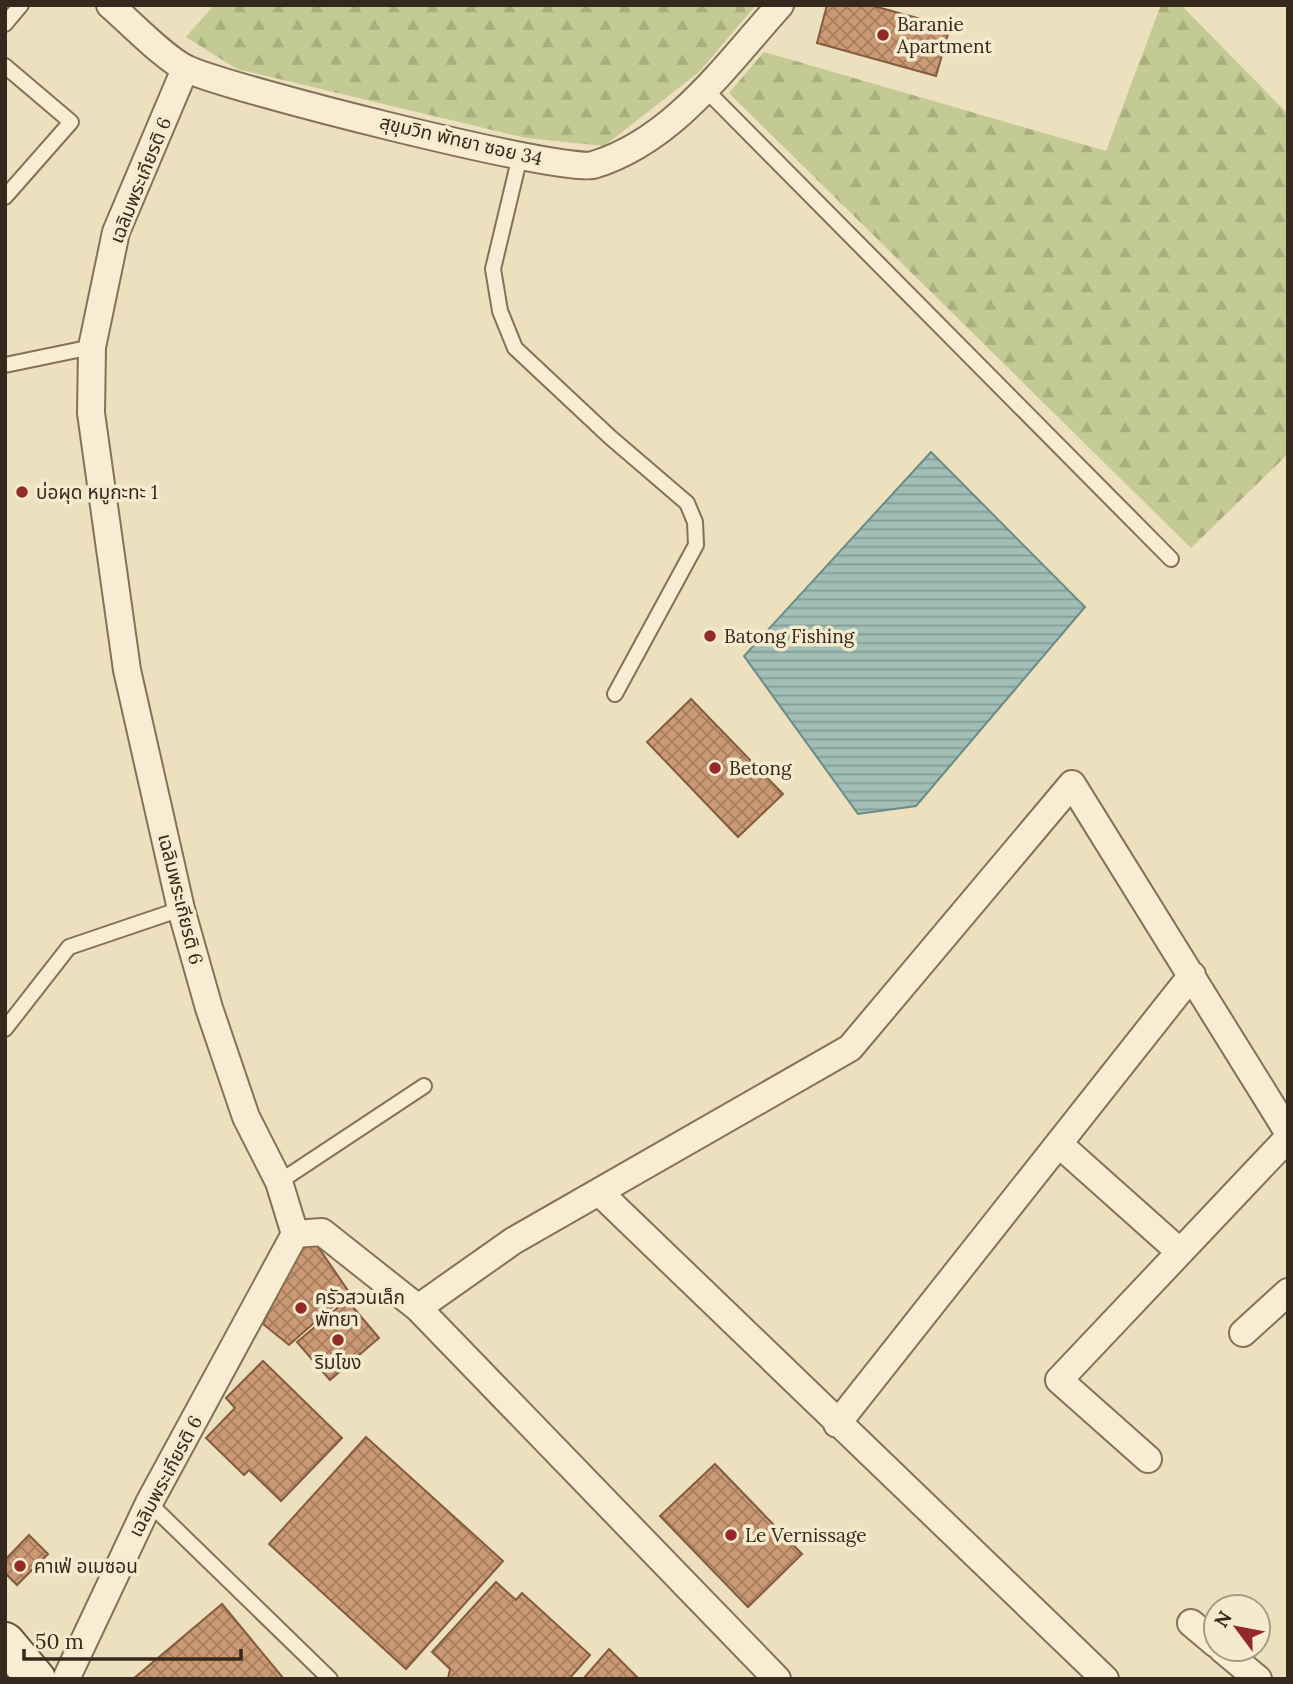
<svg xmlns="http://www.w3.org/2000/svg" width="1293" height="1684" viewBox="0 0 1293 1684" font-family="Lora,'Noto Sans Thai',serif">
<defs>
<pattern id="forest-firs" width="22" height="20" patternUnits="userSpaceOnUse" patternTransform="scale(1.75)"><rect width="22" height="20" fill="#c3ca93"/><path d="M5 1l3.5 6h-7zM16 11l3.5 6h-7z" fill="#a8ae7e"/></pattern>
<pattern id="water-rules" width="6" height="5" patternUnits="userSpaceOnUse" patternTransform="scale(1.75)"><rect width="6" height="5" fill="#a2bfb7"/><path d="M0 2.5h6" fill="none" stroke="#859b94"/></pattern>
<pattern id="building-cross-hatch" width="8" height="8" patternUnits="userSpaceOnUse" patternTransform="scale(1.75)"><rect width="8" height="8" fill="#cb9a75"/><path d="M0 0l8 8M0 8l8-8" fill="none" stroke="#a67e5f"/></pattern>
</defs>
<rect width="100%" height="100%" fill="#ede0bf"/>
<!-- forest -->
<path fill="url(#forest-firs)" d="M 214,5 L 756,5 L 699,72 L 604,146 L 526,138 L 237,69 L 186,37 Z
M 1161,5 L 1181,5 L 1288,114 L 1288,454 L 1191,548 L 729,93 L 764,52 L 1106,151 Z"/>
<!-- water -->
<path fill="url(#water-rules)" stroke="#6a8c84" stroke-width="2" d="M 931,452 L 1085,607 L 916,806 L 858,814 L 744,656 Z"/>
<!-- building -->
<path fill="url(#building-cross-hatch)" stroke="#845b3e" stroke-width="2" d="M 827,5 L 870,5 L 950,27 L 936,76 L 817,43 Z
M 691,699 L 783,794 L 738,837 L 647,742 Z
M 316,1244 L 349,1292 L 289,1345 L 263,1324 L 299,1247 Z
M 347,1300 L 379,1338 L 330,1380 L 297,1342 Z
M 263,1361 L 342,1438 L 281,1501 L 249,1470 L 244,1475 L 206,1438 L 235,1408 L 226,1398 Z
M 366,1437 L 503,1561 L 406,1669 L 269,1544 Z
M 715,1464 L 802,1554 L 748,1607 L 660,1516 Z
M 29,1535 L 48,1554 L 17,1585 L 5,1573 L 5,1560 Z
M 496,1582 L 516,1600 L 522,1593 L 590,1655 L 569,1679 L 448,1679 L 450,1669 L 432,1652 Z
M 222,1604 L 284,1679 L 133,1679 Z
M 609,1649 L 639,1679 L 583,1679 Z"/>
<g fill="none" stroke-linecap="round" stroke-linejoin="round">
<defs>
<path id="service" d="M 5,24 L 21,5
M 5,66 L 71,122 L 5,197
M 705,89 L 1171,559
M 520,156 L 493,269 L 500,311 L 515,348 L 610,437 L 687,503 L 695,522 L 696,545 L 615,694
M 5,365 L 92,347
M 5,1029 L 69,947 L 181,909
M 279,1182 L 424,1086
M 149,1503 L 330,1679"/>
<path id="minor" d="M 110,5 C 130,22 165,59 187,69 C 226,88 566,174 593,165 C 673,141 726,65 780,5
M 1059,1144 L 1180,1252
M 599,1192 L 1105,1679
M 295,1234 L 322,1232 L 418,1308 L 777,1679
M 418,1308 L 513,1241 L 850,1048 L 1072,784 L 1288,1132
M 1243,1333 L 1288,1292
M 837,1424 L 1192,975
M 1148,1459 L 1059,1380 L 1288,1138
M 1191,1623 L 1216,1644
M 1222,1649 L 1258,1679
M 66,1679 L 149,1503 L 295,1234 L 279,1182 L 246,1117 L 209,1008 L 181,909 L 127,670 L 91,413 L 92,347 L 116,232 L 185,69"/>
<path id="secondary" d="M 5,1642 L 36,1679"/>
</defs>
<!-- service casing -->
<use href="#service" stroke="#857158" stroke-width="18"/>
<!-- minor casing -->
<use href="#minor" stroke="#857158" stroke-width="30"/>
<!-- secondary casing -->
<use href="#secondary" stroke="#67523b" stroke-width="42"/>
<!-- service -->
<use href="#service" stroke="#f8edd2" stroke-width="14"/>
<!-- minor -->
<use href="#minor" stroke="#f8edd2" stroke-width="26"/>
<!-- secondary -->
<use href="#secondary" stroke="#f8edd2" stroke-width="38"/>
</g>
<!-- markers -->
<g fill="#932a29" stroke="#f4eace" stroke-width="2.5">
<circle cx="883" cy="35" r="7"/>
<circle cx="22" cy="492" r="7"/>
<circle cx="710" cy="636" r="7"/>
<circle cx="715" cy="768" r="7"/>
<circle cx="301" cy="1308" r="7"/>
<circle cx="338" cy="1340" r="7"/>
<circle cx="731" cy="1535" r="7"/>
<circle cx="20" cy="1566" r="7"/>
</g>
<g text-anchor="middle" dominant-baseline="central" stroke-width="7" stroke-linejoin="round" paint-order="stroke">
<!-- poi labels -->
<g font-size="19" fill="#35281c" stroke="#f4eace" text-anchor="start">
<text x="897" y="24">Baranie<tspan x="897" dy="22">Apartment</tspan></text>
<text x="36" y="492">บ่อผุด หมูกะทะ 1</text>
<text x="724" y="636">Batong Fishing</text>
<text x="729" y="768">Betong</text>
<text x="315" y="1297">ครัวสวนเล็ก<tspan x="315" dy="22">พัทยา</tspan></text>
<text x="338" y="1362" text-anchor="middle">ริมโขง</text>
<text x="745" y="1535">Le Vernissage</text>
<text x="34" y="1566">คาเฟ่ อเมซอน</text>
</g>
<!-- street labels -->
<g font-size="19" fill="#35281c" stroke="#f4eace">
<text transform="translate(461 140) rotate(13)">สุขุมวิท พัทยา ซอย 34</text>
<text transform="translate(140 180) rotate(-68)">เฉลิมพระเกียรติ 6</text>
<text transform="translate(181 899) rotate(76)">เฉลิมพระเกียรติ 6</text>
<text transform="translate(165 1476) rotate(-62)">เฉลิมพระเกียรติ 6</text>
</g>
</g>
<!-- border -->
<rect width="1293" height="1684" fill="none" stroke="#35281c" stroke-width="14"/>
<!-- north arrow -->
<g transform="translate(1237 1628) rotate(302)"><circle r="33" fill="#f4eace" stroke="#a89c87" stroke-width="2"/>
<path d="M0-5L12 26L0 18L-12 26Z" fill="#932a29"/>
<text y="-10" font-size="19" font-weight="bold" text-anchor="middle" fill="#35281c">N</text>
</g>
<!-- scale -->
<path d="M24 1649v10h217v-10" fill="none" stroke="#35281c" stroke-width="3.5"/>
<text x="35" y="1649" font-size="21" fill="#35281c" stroke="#f4eace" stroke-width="5" paint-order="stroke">50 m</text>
</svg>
